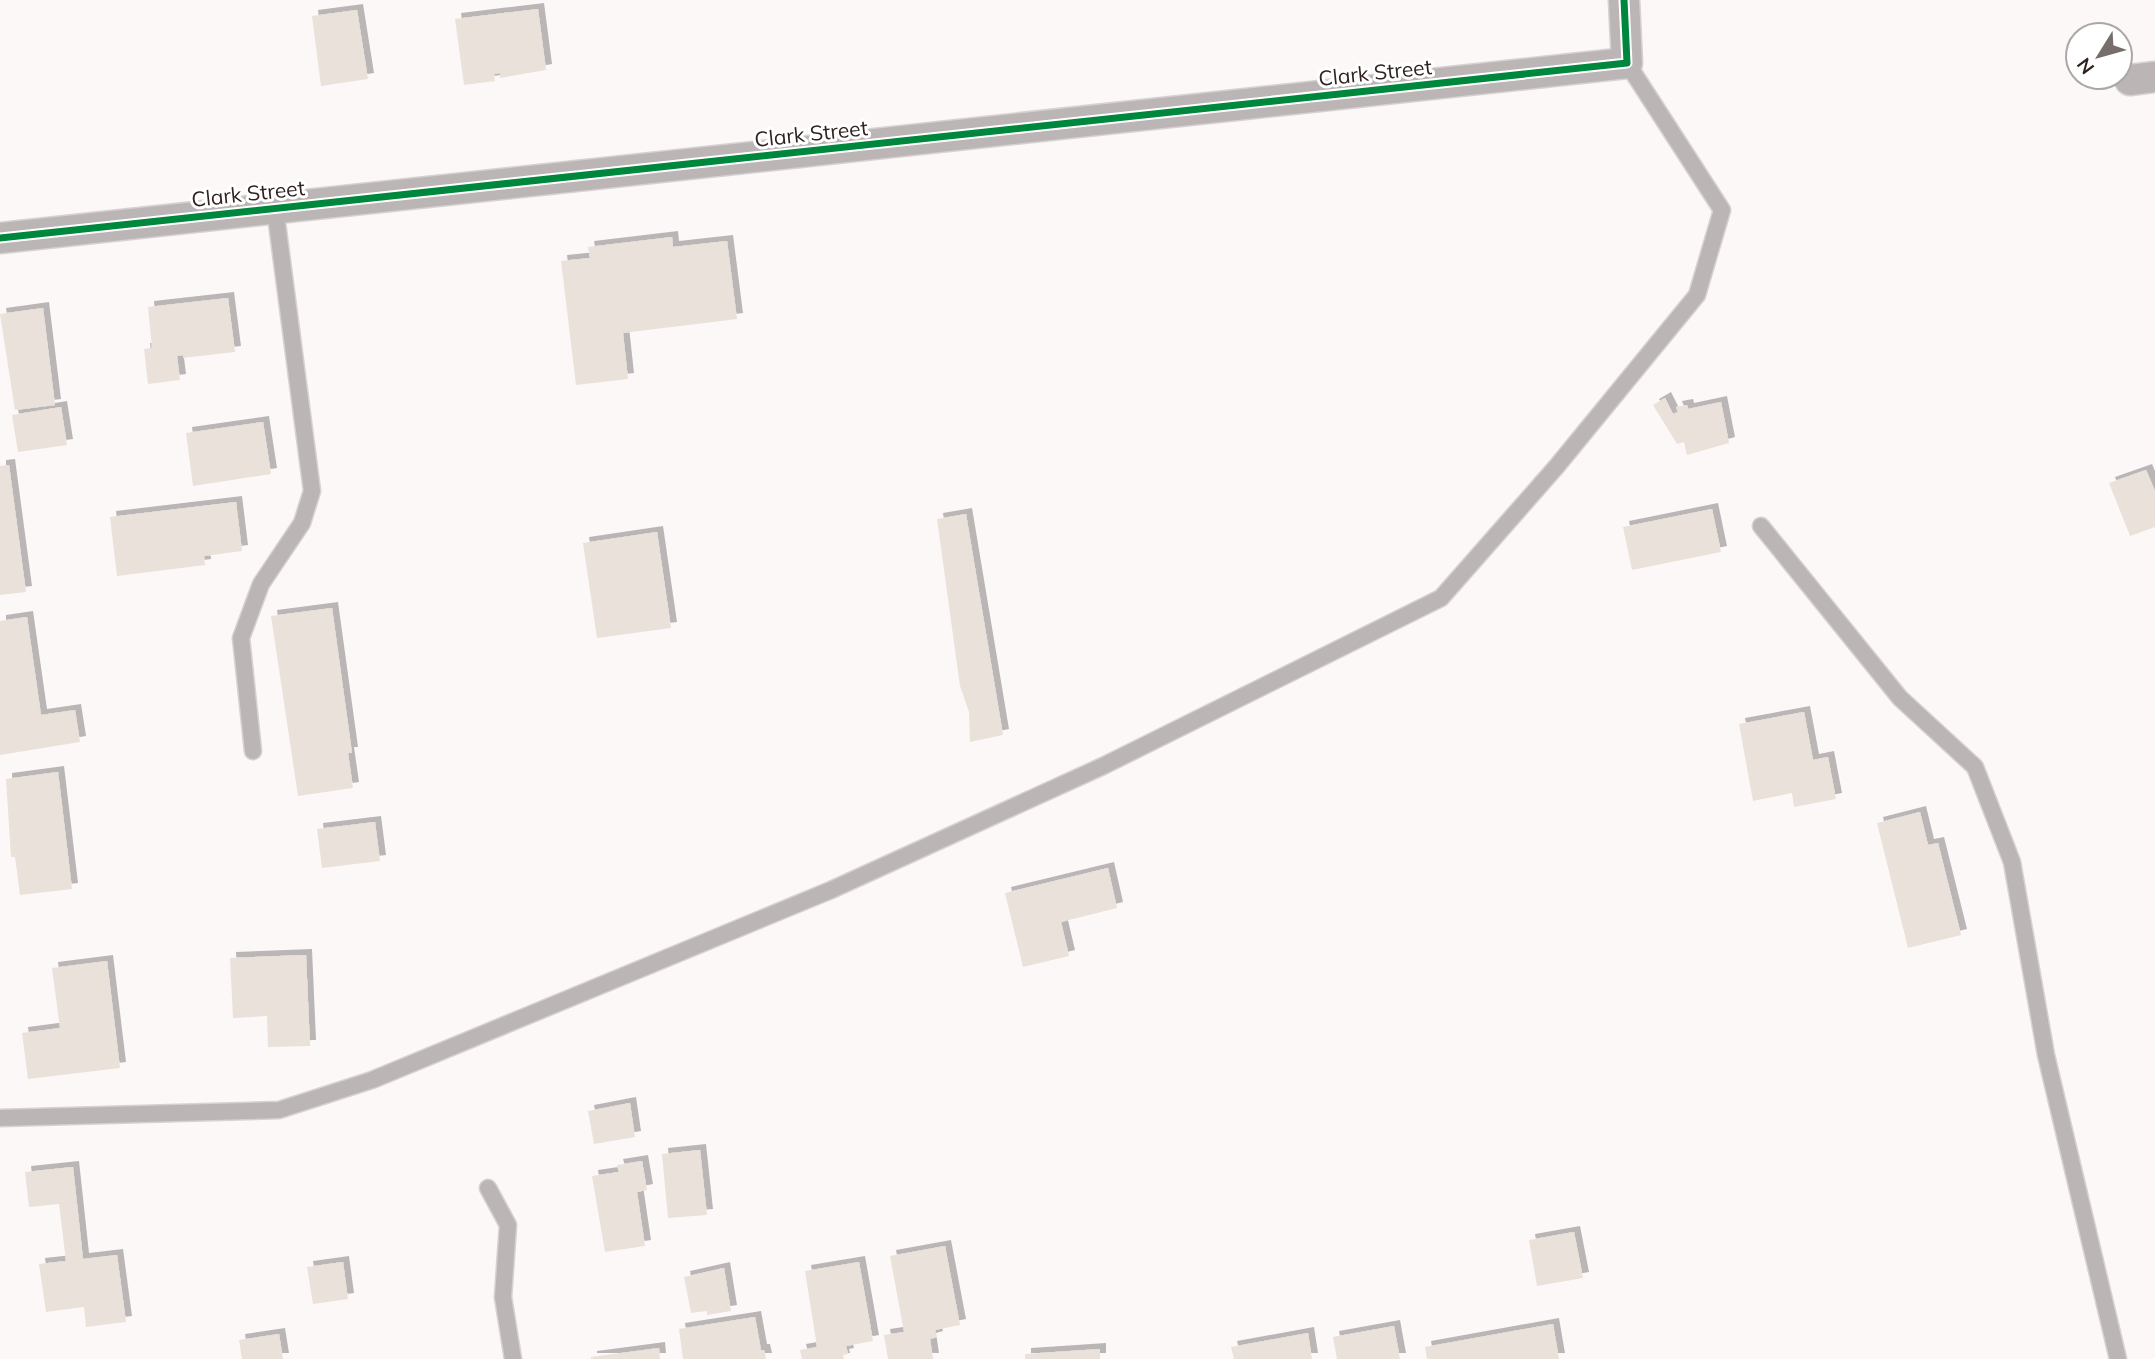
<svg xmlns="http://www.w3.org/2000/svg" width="2155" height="1359" viewBox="0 0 2155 1359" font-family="Mulish,sans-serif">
<defs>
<filter id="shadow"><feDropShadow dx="6" dy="-6" stdDeviation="0" flood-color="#0004"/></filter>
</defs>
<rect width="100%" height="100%" fill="#fcf8f7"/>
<!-- building -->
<path fill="#eae1db" filter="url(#shadow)" d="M 538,9 L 546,70 L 500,78 L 500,73 L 494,74 L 495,81 L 464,85 L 455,19 Z
M 357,10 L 368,79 L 321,86 L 312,16 Z
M 672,237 L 673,247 L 727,241 L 737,319 L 623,333 L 628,379 L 576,385 L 561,261 L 590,258 L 588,247 Z
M 228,298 L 235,352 L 183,358 L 183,355 L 177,356 L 180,380 L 148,384 L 144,349 L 152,348 L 148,307 Z
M 43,308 L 55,405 L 15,410 L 0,314 Z
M 1665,398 L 1673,414 L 1678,412 L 1676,407 L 1687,405 L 1688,409 L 1721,402 L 1729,443 L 1687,455 L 1684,442 L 1677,444 L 1653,405 Z
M 61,407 L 67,445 L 18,452 L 12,415 Z
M 263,422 L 271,474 L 193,486 L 186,433 Z
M 9,465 L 26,592 L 0,595 L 0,466 Z
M 2146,470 L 2155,491 L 2155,527 L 2130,536 L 2109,483 Z
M 236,502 L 242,551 L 204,556 L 205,565 L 117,576 L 110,517 Z
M 1712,509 L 1721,552 L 1632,570 L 1623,527 Z
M 966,514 L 1003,735 L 970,742 L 969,712 L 960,686 L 937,519 Z
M 657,532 L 671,628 L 597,638 L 583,543 Z
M 332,608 L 352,753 L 348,753 L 353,788 L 298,796 L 271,616 Z
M 27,617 L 41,715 L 75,710 L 80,742 L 0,755 L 0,621 Z
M 1804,712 L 1813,760 L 1828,757 L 1836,799 L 1794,807 L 1792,793 L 1753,801 L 1739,724 Z
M 58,772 L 72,889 L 20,895 L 15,857 L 11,857 L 6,779 Z
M 1920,812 L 1928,845 L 1938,843 L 1961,935 L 1908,948 L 1877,823 Z
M 375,822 L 380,861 L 322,868 L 317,829 Z
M 1108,868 L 1117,908 L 1061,922 L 1069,956 L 1023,967 L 1005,893 Z
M 306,955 L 310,1046 L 268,1047 L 267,1016 L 233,1018 L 230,958 Z
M 107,961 L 120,1068 L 28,1079 L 22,1033 L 60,1028 L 52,968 Z
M 630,1103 L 635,1137 L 594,1144 L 588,1111 Z
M 700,1150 L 707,1215 L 668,1218 L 662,1154 Z
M 642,1161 L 647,1190 L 637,1192 L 645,1246 L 605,1252 L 592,1176 L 619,1172 L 617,1165 Z
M 73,1167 L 83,1259 L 117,1255 L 126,1322 L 86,1327 L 84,1307 L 46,1312 L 39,1264 L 66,1261 L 59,1204 L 29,1207 L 25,1172 Z
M 1574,1232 L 1583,1278 L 1537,1286 L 1529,1240 Z
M 945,1246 L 960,1325 L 935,1330 L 937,1337 L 930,1339 L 933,1359 L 888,1359 L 884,1335 L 904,1332 L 890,1256 Z
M 343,1262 L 348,1299 L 313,1304 L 307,1267 Z
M 859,1262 L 873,1341 L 846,1346 L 848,1354 L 843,1355 L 844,1359 L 802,1359 L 800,1350 L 817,1347 L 805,1271 Z
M 724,1268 L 731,1311 L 707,1315 L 707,1311 L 691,1313 L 684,1277 Z
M 755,1317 L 761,1350 L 764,1350 L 766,1359 L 683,1359 L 679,1329 Z
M 1553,1324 L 1559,1359 L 1427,1359 L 1425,1347 Z
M 1394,1326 L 1400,1359 L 1337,1359 L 1333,1337 Z
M 1308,1333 L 1312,1359 L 1234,1359 L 1231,1347 Z
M 279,1334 L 283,1359 L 242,1359 L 239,1340 Z
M 659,1348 L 660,1359 L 591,1359 L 591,1357 Z
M 1100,1349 L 1100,1359 L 1025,1359 L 1025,1354 Z"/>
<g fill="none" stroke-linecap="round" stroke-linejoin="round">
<defs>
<path id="service" d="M 1761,526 L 1900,698 L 1975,767 L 2012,862 L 2046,1055 L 2118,1359
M 253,751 L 241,638 L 261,584 L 302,523 L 312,491 L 275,208
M 0,1118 L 279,1110 L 372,1080 L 831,890 L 1103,766 L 1441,598 L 1557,466 L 1697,295 L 1722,210 L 1627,63
M 488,1188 L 508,1225 L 503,1297 L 513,1359"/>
<path id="minor" d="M 2130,80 L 2155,77
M 0,238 L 1627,63 L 1624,0"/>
</defs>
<!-- service casing -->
<use href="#service" stroke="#d6d2d1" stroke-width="19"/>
<!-- minor casing -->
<use href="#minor" stroke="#d6d2d1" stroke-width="33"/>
<!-- service -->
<use href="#service" stroke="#bcb5b6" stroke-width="16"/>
<!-- minor -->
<use href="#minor" stroke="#bcb5b6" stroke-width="30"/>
<defs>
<path id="cycleway" d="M 0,238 L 1627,63 L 1624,0"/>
</defs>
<!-- cycleway casing -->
<use href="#cycleway" stroke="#fff" stroke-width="11"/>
<!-- cycleway -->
<use href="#cycleway" stroke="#00873e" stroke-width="7"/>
</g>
<g text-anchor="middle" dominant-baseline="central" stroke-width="6" stroke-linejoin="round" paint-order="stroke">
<!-- street labels -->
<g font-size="21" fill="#2f221f" stroke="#fff">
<text transform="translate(1375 72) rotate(-6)">Clark Street</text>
<text transform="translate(811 133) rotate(-6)">Clark Street</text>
<text transform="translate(248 193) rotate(-6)">Clark Street</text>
</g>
</g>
<!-- north arrow -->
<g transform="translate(2099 56) rotate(233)"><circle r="33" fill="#ffffff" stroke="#aca7a5" stroke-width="2"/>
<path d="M0-5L12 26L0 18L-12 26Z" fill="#776d6b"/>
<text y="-10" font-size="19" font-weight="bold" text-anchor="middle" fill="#2f221f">N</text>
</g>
</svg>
